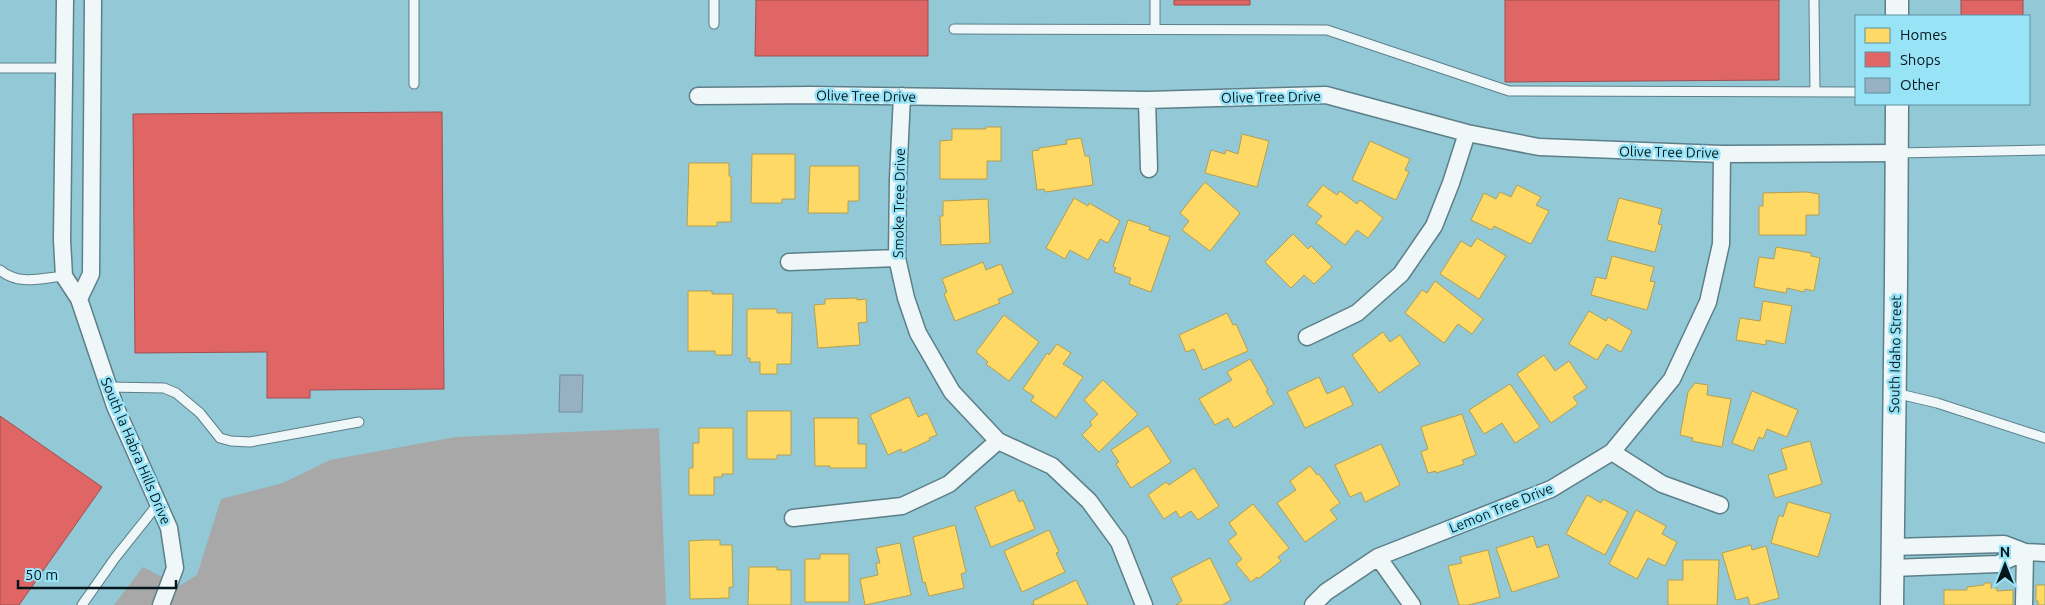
<svg xmlns="http://www.w3.org/2000/svg" width="2045" height="605" viewBox="0 0 2045 605" font-family="Ubuntu,sans-serif">
<rect width="100%" height="100%" fill="#93c8d6"/>
<!-- green -->
<path fill="#a7a8a7" d="M 659,428 L 666,605 L 114,605 L 143,567 L 179,586 L 197,575 L 221,499 L 283,483 L 330,460 L 456,437 Z"/>
<!-- homes -->
<path fill="#ffd966" stroke="#b39f50" d="M 986,127 L 1001,127 L 1001,161 L 987,161 L 987,179 L 940,179 L 940,141 L 952,140 L 952,129 L 986,129 Z
M 1242,134 L 1269,141 L 1257,187 L 1205,173 L 1211,150 L 1225,154 L 1226,150 L 1238,154 Z
M 1081,138 L 1085,156 L 1089,156 L 1093,185 L 1045,192 L 1044,189 L 1037,190 L 1032,151 L 1039,150 L 1039,148 L 1067,144 L 1066,140 Z
M 1370,141 L 1410,159 L 1405,170 L 1409,172 L 1396,200 L 1352,180 Z
M 752,154 L 795,154 L 795,199 L 782,199 L 782,203 L 751,203 Z
M 689,163 L 729,163 L 729,176 L 731,176 L 731,222 L 717,222 L 717,226 L 687,226 Z
M 810,166 L 859,166 L 859,201 L 848,201 L 848,213 L 808,213 Z
M 1205,182 L 1240,213 L 1210,251 L 1182,230 L 1189,221 L 1180,213 Z
M 1323,185 L 1337,195 L 1340,191 L 1357,204 L 1360,200 L 1383,218 L 1368,238 L 1357,230 L 1345,245 L 1316,223 L 1322,216 L 1307,205 Z
M 1517,185 L 1541,197 L 1536,205 L 1549,211 L 1531,244 L 1494,226 L 1492,230 L 1471,220 L 1484,193 L 1496,199 L 1500,192 L 1511,197 Z
M 1807,192 L 1819,194 L 1819,215 L 1806,215 L 1806,235 L 1759,235 L 1759,206 L 1763,206 L 1763,193 Z
M 1074,198 L 1088,206 L 1089,203 L 1120,221 L 1108,243 L 1100,239 L 1088,260 L 1070,250 L 1065,259 L 1046,248 Z
M 1619,198 L 1662,209 L 1658,224 L 1662,225 L 1655,252 L 1607,240 Z
M 988,199 L 990,243 L 941,245 L 940,216 L 943,216 L 943,201 Z
M 1128,220 L 1150,227 L 1149,230 L 1170,237 L 1151,292 L 1129,284 L 1131,278 L 1114,272 L 1116,268 L 1113,267 Z
M 1293,234 L 1308,249 L 1311,246 L 1332,267 L 1314,284 L 1304,275 L 1291,288 L 1265,262 Z
M 1477,238 L 1506,256 L 1479,299 L 1440,274 L 1461,241 L 1471,247 Z
M 1776,247 L 1811,253 L 1811,256 L 1820,258 L 1814,291 L 1805,289 L 1804,292 L 1787,288 L 1786,293 L 1754,287 L 1759,257 L 1774,259 Z
M 1612,256 L 1654,267 L 1650,281 L 1655,282 L 1647,310 L 1591,295 L 1596,277 L 1606,279 Z
M 983,262 L 986,270 L 1001,264 L 1013,293 L 998,299 L 1000,303 L 955,321 L 944,294 L 947,292 L 942,279 Z
M 1435,281 L 1483,319 L 1472,334 L 1458,324 L 1444,343 L 1405,313 L 1422,290 L 1427,293 Z
M 688,291 L 712,291 L 712,294 L 733,294 L 732,355 L 715,355 L 715,351 L 688,351 Z
M 857,298 L 857,300 L 866,299 L 867,322 L 858,323 L 860,345 L 818,348 L 814,305 L 825,304 L 825,299 Z
M 1763,301 L 1792,306 L 1785,344 L 1766,340 L 1766,345 L 1736,340 L 1740,318 L 1760,321 Z
M 747,309 L 777,309 L 777,313 L 792,313 L 791,364 L 777,364 L 777,374 L 760,374 L 760,362 L 750,362 L 750,358 L 747,358 Z
M 1589,311 L 1606,321 L 1608,317 L 1632,331 L 1621,352 L 1607,344 L 1597,360 L 1569,344 Z
M 1227,313 L 1233,325 L 1236,324 L 1248,351 L 1203,370 L 1194,349 L 1186,352 L 1179,335 Z
M 1004,315 L 1039,342 L 1009,381 L 986,364 L 988,362 L 976,352 Z
M 1383,332 L 1390,342 L 1400,335 L 1420,364 L 1379,393 L 1352,355 Z
M 1057,344 L 1071,353 L 1063,364 L 1083,377 L 1056,418 L 1031,401 L 1034,396 L 1023,389 L 1047,353 L 1049,355 Z
M 1544,355 L 1555,371 L 1569,361 L 1587,388 L 1573,397 L 1578,404 L 1551,423 L 1517,374 Z
M 1250,359 L 1268,390 L 1266,391 L 1274,404 L 1234,428 L 1228,418 L 1215,425 L 1199,399 L 1232,380 L 1227,372 Z
M 1319,377 L 1327,394 L 1344,386 L 1353,405 L 1305,428 L 1287,392 Z
M 1103,380 L 1138,414 L 1099,452 L 1082,435 L 1092,425 L 1090,422 L 1098,414 L 1084,400 Z
M 1695,383 L 1708,385 L 1707,395 L 1731,399 L 1722,447 L 1692,441 L 1693,438 L 1680,435 L 1688,392 Z
M 1510,384 L 1540,427 L 1515,443 L 1502,423 L 1484,434 L 1469,410 Z
M 1752,391 L 1798,410 L 1787,437 L 1767,429 L 1763,439 L 1759,437 L 1753,451 L 1732,443 Z
M 909,397 L 918,417 L 927,413 L 937,435 L 929,438 L 930,440 L 902,453 L 901,449 L 888,455 L 870,415 Z
M 747,411 L 791,411 L 791,455 L 777,455 L 777,459 L 747,459 Z
M 1462,414 L 1476,455 L 1462,460 L 1464,464 L 1436,473 L 1436,471 L 1428,473 L 1421,452 L 1428,449 L 1421,427 Z
M 814,418 L 858,418 L 858,444 L 866,444 L 866,468 L 830,468 L 830,466 L 815,466 Z
M 1148,426 L 1171,462 L 1131,488 L 1116,464 L 1119,462 L 1111,450 Z
M 699,428 L 733,428 L 733,474 L 722,474 L 722,477 L 714,477 L 714,495 L 689,495 L 689,468 L 693,468 L 693,443 L 699,443 Z
M 1810,441 L 1822,484 L 1775,498 L 1768,475 L 1787,469 L 1781,449 Z
M 1381,444 L 1400,485 L 1365,502 L 1361,492 L 1350,497 L 1335,465 Z
M 1310,466 L 1317,475 L 1319,474 L 1340,503 L 1330,510 L 1337,519 L 1305,542 L 1277,503 L 1296,490 L 1290,481 Z
M 1194,468 L 1219,506 L 1198,520 L 1191,511 L 1180,518 L 1176,511 L 1164,519 L 1148,495 L 1166,482 L 1169,485 Z
M 1014,490 L 1019,502 L 1023,500 L 1035,529 L 991,547 L 975,507 Z
M 1587,495 L 1601,503 L 1603,499 L 1628,512 L 1605,555 L 1566,534 Z
M 1788,502 L 1831,514 L 1818,557 L 1771,543 L 1779,515 L 1783,517 Z
M 1253,504 L 1289,548 L 1278,557 L 1281,561 L 1258,579 L 1257,577 L 1251,582 L 1236,564 L 1242,559 L 1228,541 L 1237,534 L 1229,523 Z
M 1636,510 L 1666,526 L 1662,534 L 1677,542 L 1665,566 L 1648,558 L 1637,579 L 1609,564 Z
M 955,525 L 966,572 L 961,574 L 964,588 L 929,596 L 925,582 L 923,583 L 913,537 Z
M 1049,530 L 1059,552 L 1056,553 L 1065,572 L 1022,592 L 1004,551 Z
M 1533,536 L 1537,548 L 1548,544 L 1559,577 L 1512,592 L 1496,548 Z
M 705,540 L 720,540 L 720,545 L 732,545 L 733,587 L 729,587 L 729,598 L 690,599 L 689,541 Z
M 900,543 L 911,595 L 865,605 L 860,579 L 878,575 L 876,563 L 880,563 L 876,548 Z
M 1751,545 L 1752,550 L 1766,546 L 1779,598 L 1754,605 L 1750,605 L 1748,597 L 1736,600 L 1722,553 Z
M 1488,550 L 1500,597 L 1468,605 L 1459,605 L 1448,566 L 1462,563 L 1460,557 Z
M 820,554 L 849,554 L 849,602 L 805,602 L 805,559 L 820,559 Z
M 1210,558 L 1231,600 L 1222,605 L 1176,605 L 1182,601 L 1171,578 Z
M 1683,560 L 1719,560 L 1717,605 L 1668,605 L 1668,580 L 1683,580 Z
M 749,567 L 777,567 L 777,570 L 791,570 L 791,605 L 748,605 Z
M 1076,580 L 1088,605 L 1031,605 L 1034,604 L 1033,601 Z
M 1984,583 L 1991,583 L 1991,588 L 1997,588 L 1997,591 L 2013,590 L 2013,605 L 1944,605 L 1944,590 L 1967,590 L 1967,587 L 1984,585 Z
M 2036,585 L 2045,585 L 2045,605 L 2038,605 L 2038,601 L 2036,601 Z"/>
<!-- shops -->
<path fill="#e06666" stroke="#9e4e50" d="M 756,0 L 928,0 L 928,56 L 755,56 Z
M 1174,0 L 1250,0 L 1250,5 L 1174,5 Z
M 1505,0 L 1779,0 L 1779,80 L 1505,82 Z
M 1961,0 L 2023,0 L 2023,16 L 1961,16 Z
M 442,112 L 444,389 L 310,390 L 310,398 L 267,398 L 267,352 L 135,353 L 133,114 Z
M 0,416 L 102,487 L 19,605 L 0,605 Z"/>
<!-- building -->
<path fill="#97b1c3" stroke="#70899b" d="M 560,375 L 583,375 L 582,412 L 559,412 Z"/>
<g fill="none" stroke-linecap="round" stroke-linejoin="round">
<defs>
<path id="service" d="M 714,0 L 714,24
M 1814,0 L 1815,92
M 1155,28 L 1155,0
M 954,29 L 1327,30 L 1509,91 L 1856,92
M 0,68 L 64,68
M 414,84 L 414,0
M 1897,153 L 2045,150
M 0,270 C 19,286 41,278 64,276
M 108,387 L 164,388 L 176,393 L 200,413 L 220,438 L 231,441 L 250,442 L 359,422
M 1895,393 L 1937,403 L 2045,438
M 82,605 L 115,558 L 158,504"/>
<path id="minor" d="M 65,0 L 62,240 L 64,276 L 79,299 L 115,406 L 169,528 L 175,568 L 161,605
M 698,96 L 810,95 L 1147,100 L 1326,95 L 1467,133 L 1539,147 L 1722,154 L 1897,153
M 902,96 L 898,179 L 897,258 L 906,298 L 918,333 L 952,392 L 998,441 L 1052,466 L 1089,501 L 1119,542 L 1144,605
M 1147,100 L 1149,169
M 789,262 L 897,258
M 79,299 L 91,274 L 93,0
M 1307,337 L 1357,313 L 1401,274 L 1434,226 L 1451,183 L 1467,133
M 1612,452 L 1662,484 L 1720,505
M 793,518 L 902,506 L 949,484 L 998,441
M 1892,547 L 2004,544 L 2025,552 L 2045,553
M 1378,557 L 1412,605
M 1892,568 L 1998,564 L 2025,552
M 1313,605 L 1326,592 L 1378,557 L 1551,489 L 1612,452 L 1672,379 L 1708,302 L 1721,244 L 1722,154
M 2024,605 L 2025,552"/>
<path id="secondary" d="M 1897,0 L 1897,16
M 1892,605 L 1896,281 L 1897,104"/>
</defs>
<!-- service casing -->
<use href="#service" stroke="#5d7f88" stroke-width="11"/>
<!-- minor casing -->
<use href="#minor" stroke="#5d7f88" stroke-width="19"/>
<!-- secondary casing -->
<use href="#secondary" stroke="#5d7f88" stroke-width="25"/>
<!-- service -->
<use href="#service" stroke="#eff7f9" stroke-width="9"/>
<!-- minor -->
<use href="#minor" stroke="#eff7f9" stroke-width="16"/>
<!-- secondary -->
<use href="#secondary" stroke="#eff7f9" stroke-width="22"/>
</g>
<g text-anchor="middle" dominant-baseline="central" stroke-width="5" stroke-linejoin="round" paint-order="stroke">
<!-- street labels -->
<g font-size="14" fill="#03171c" stroke="#99e3f7">
<text transform="translate(866 96) rotate(1)">Olive Tree Drive</text>
<text transform="translate(1271 97) rotate(-1)">Olive Tree Drive</text>
<text transform="translate(1669 152) rotate(1)">Olive Tree Drive</text>
<text transform="translate(899 203) rotate(-89)">Smoke Tree Drive</text>
<text transform="translate(1895 354) rotate(-89)">South Idaho Street</text>
<text transform="translate(136 451) rotate(67)">South la Habra Hills Drive</text>
<text transform="translate(1501 508) rotate(-22)">Lemon Tree Drive</text>
</g>
</g>
<!-- legend -->
<rect x="1855" y="15" width="175" height="90" fill="#99e3f7" stroke="#5d919f"/>
<rect x="1865" y="28" width="25" height="15" fill="#ffd966" stroke="#5d919f"/>
<text x="1900" y="40" font-size="15" fill="#03171c">Homes</text>
<rect x="1865" y="52" width="25" height="15" fill="#e06666" stroke="#5d919f"/>
<text x="1900" y="65" font-size="15" fill="#03171c">Shops</text>
<rect x="1865" y="78" width="25" height="15" fill="#97b1c3" stroke="#5d919f"/>
<text x="1900" y="90" font-size="15" fill="#03171c">Other</text>
<!-- north arrow -->
<g transform="translate(2005 565)" stroke="#99e3f7" stroke-width="4" paint-order="stroke">
<path d="M0-4L9 19L0 12L-9 19Z" fill="#03171c"/>
<text y="-8" font-size="14" font-weight="bold" text-anchor="middle" fill="#03171c">N</text>
</g>
<!-- scale -->
<path d="M18 580v8h158v-8" fill="none" stroke="#03171c" stroke-width="2.5"/>
<text x="25" y="580" font-size="15" fill="#03171c" stroke="#99e3f7" stroke-width="4" paint-order="stroke">50 m</text>
</svg>
